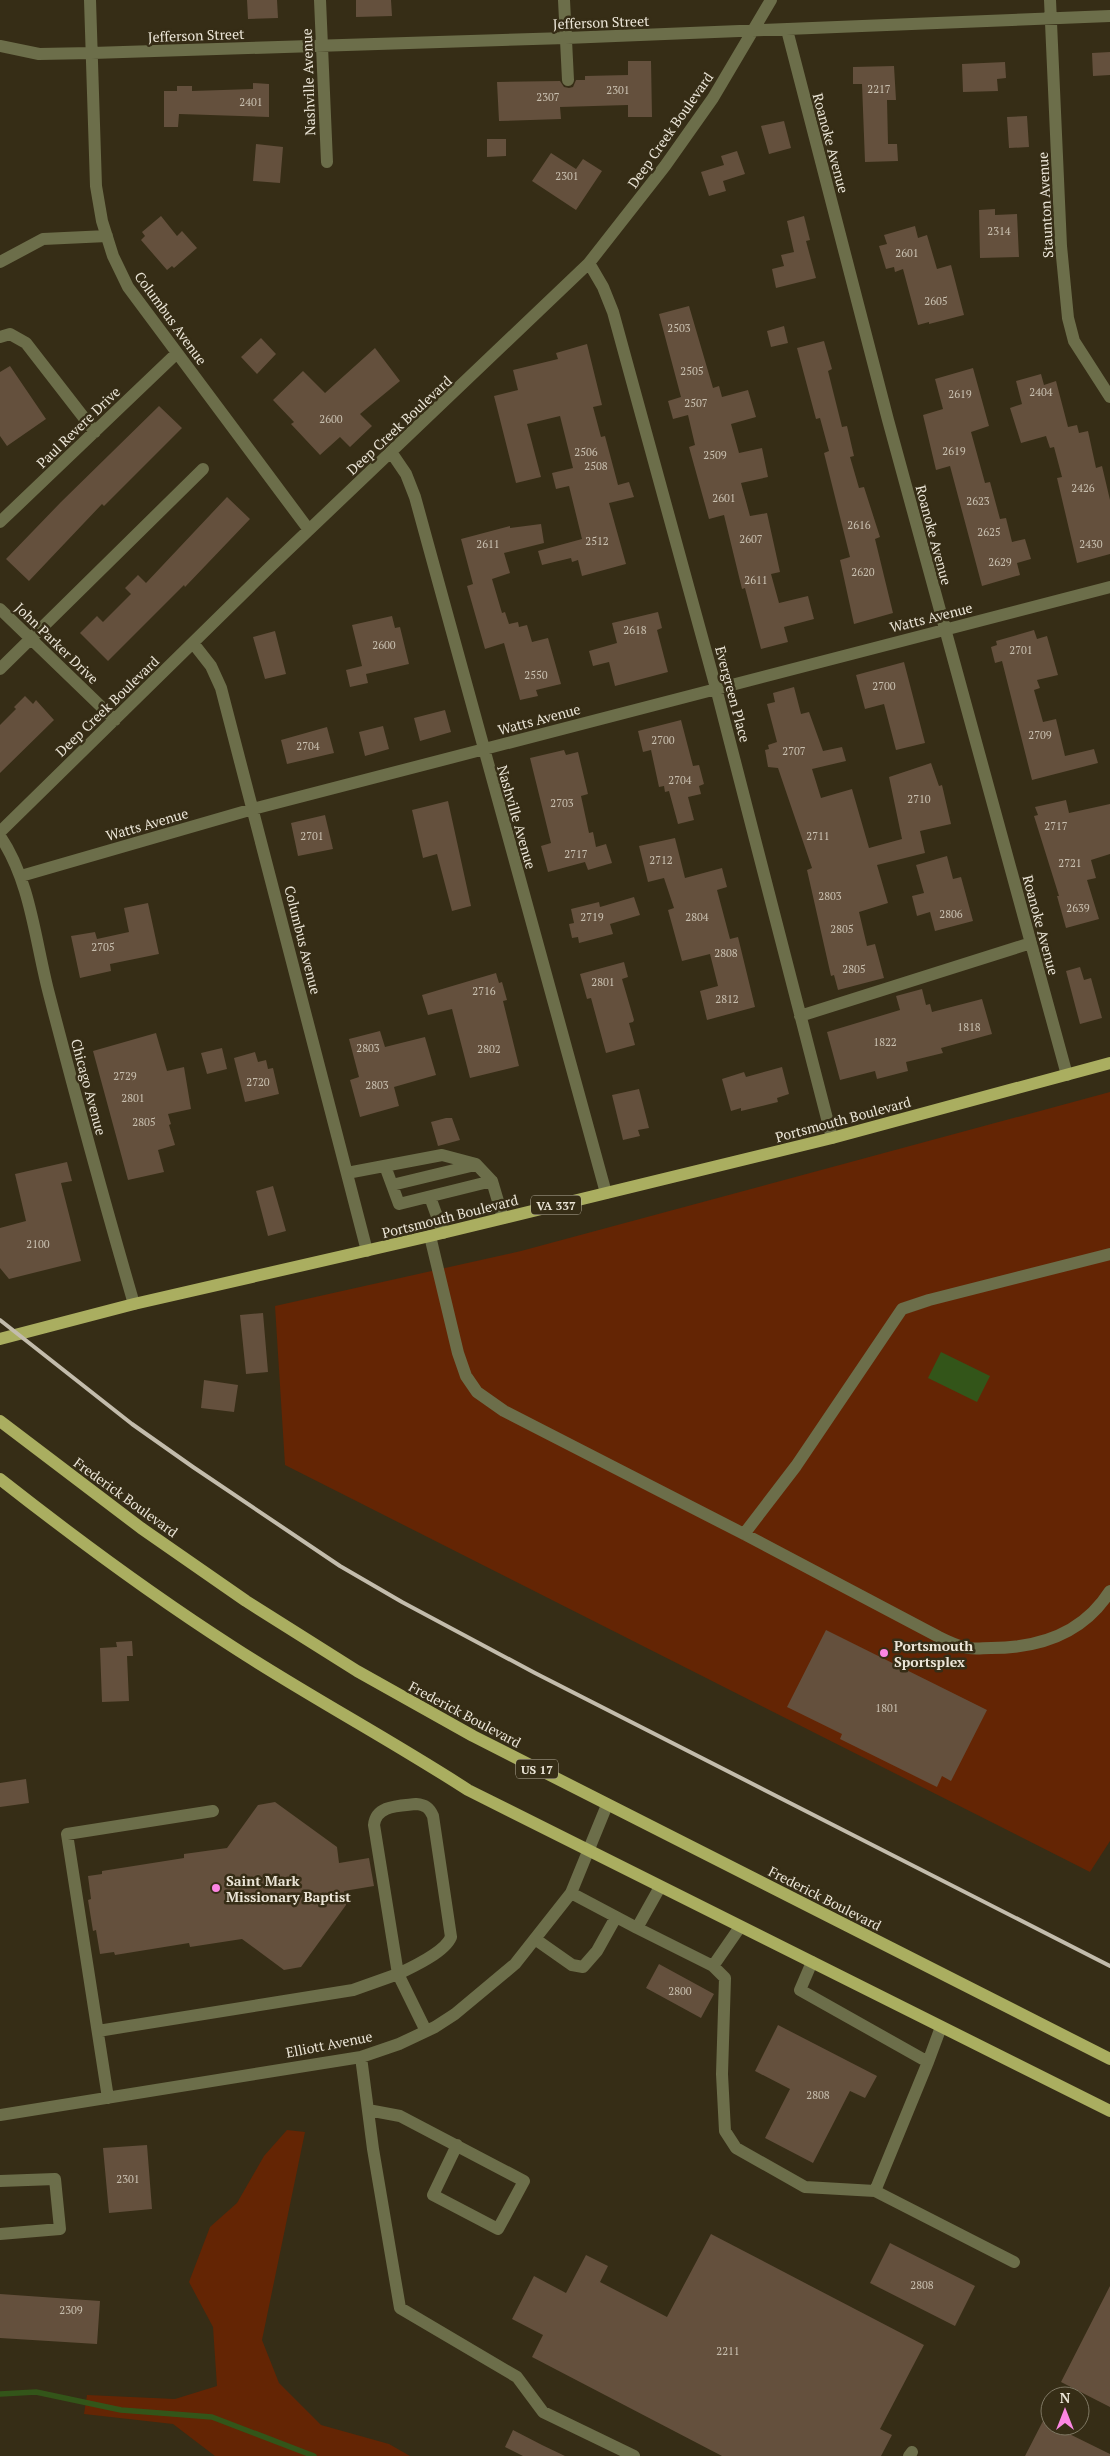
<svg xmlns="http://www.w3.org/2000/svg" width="1110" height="2456" viewBox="0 0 1110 2456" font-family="'PT Serif',serif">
<rect width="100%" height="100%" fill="#362d16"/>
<!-- green -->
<path fill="#642504" d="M 1110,1092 L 1110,1841 L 1090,1872 L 285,1465 L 275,1306 L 521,1251 Z
M 287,2130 L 305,2132 L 262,2340 L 279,2383 L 321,2425 L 389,2444 L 410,2456 L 215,2456 L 173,2424 L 84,2414 L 87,2395 L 175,2399 L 217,2386 L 213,2327 L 189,2282 L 210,2227 L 237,2203 L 264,2156 Z"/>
<!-- water -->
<path fill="#335519" d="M 941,1352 L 990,1376 L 977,1402 L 928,1378 Z"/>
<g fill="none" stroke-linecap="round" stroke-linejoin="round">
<!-- stream -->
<path stroke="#335519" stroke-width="5.5" d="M 0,2394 L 36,2392 L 121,2410 L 212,2417 L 314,2456"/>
</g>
<!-- building -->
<path fill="#64503d" d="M 247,0 L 277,0 L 278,18 L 248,19 Z
M 356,0 L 391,0 L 392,16 L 356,17 Z
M 1110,52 L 1110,75 L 1093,76 L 1092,53 Z
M 628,61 L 651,61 L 652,117 L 628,117 L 628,105 L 560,107 L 561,119 L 499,121 L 497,82 L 560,81 L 564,87 L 569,88 L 573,87 L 576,80 L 585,80 L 585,76 L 628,75 Z
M 1005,62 L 1006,78 L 997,79 L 998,91 L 963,92 L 962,64 Z
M 894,66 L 896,100 L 887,100 L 888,144 L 897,144 L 898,161 L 865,162 L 862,84 L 853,84 L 853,67 Z
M 253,83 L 269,84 L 269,117 L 179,114 L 178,127 L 164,127 L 164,91 L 177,91 L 177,86 L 192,86 L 192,91 L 253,89 Z
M 1027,116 L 1029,147 L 1009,148 L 1007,117 Z
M 784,121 L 791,148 L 769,154 L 761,126 Z
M 487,139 L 506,139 L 506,156 L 487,157 Z
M 256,144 L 283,147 L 280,183 L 253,181 Z
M 737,151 L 745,174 L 723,181 L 726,191 L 709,196 L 701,172 L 724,165 L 721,156 Z
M 551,153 L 576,169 L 583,159 L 602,171 L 576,210 L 532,181 Z
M 995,209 L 995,215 L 1017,214 L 1019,257 L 980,258 L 979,210 Z
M 161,216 L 177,236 L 182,231 L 197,248 L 174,268 L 172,266 L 167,270 L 141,240 L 145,236 L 142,232 Z
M 804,216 L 810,240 L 806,241 L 816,278 L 776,288 L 772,269 L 784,266 L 781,255 L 794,252 L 787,221 Z
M 915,226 L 918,238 L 927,235 L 937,269 L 951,265 L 964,315 L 929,324 L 929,322 L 918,325 L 903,269 L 895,272 L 894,267 L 886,269 L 879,246 L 887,244 L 884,235 Z
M 689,306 L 713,388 L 719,386 L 722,397 L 748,390 L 756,417 L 731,424 L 739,453 L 762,448 L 768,477 L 741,483 L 750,516 L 767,513 L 780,572 L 771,574 L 779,603 L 808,596 L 814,619 L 784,627 L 788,642 L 761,649 L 745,588 L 742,589 L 724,515 L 709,519 L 689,447 L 695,445 L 688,415 L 673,419 L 668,401 L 681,397 L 659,314 Z
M 784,326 L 788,343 L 771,347 L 767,331 Z
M 261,338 L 276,354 L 257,374 L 241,357 Z
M 824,341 L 832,369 L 828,371 L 842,427 L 847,426 L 854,456 L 850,457 L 859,488 L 864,487 L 880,537 L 875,539 L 893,613 L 854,624 L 840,560 L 850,557 L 824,453 L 829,451 L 820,418 L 816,419 L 797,348 Z
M 587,344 L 602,405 L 593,407 L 601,437 L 605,436 L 618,485 L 629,482 L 634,497 L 609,503 L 626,564 L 582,576 L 578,560 L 572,562 L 571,558 L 542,565 L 538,551 L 582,539 L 569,486 L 556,489 L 552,473 L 573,468 L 560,416 L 527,424 L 541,477 L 516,483 L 494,396 L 518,390 L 513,370 L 558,359 L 556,353 Z
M 375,348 L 400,381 L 360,414 L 372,426 L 350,447 L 340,437 L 320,455 L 291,424 L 294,422 L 273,400 L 303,371 L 325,393 Z
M 10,366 L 46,419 L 7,446 L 0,436 L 0,372 Z
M 973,368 L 989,426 L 971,432 L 985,483 L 990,482 L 1000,519 L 1006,518 L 1012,542 L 1025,539 L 1031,559 L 1017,563 L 1020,575 L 982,586 L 950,466 L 936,470 L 923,415 L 943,409 L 935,379 Z
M 1041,374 L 1044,385 L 1056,381 L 1068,427 L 1077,425 L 1079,433 L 1088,431 L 1096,468 L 1102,466 L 1110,500 L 1110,554 L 1077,563 L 1057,478 L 1062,477 L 1054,447 L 1050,448 L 1046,436 L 1021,443 L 1010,408 L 1022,404 L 1016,381 Z
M 159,406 L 182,428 L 104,506 L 102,504 L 29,581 L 6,559 L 61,502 Z
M 227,497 L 250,519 L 185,587 L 184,585 L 108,661 L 80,633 L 97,616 L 103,622 L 131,594 L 125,588 L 138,575 L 146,583 Z
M 541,524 L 544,543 L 504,553 L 510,573 L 492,579 L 502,613 L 505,612 L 509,624 L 518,622 L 519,627 L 527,625 L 532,642 L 548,638 L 561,684 L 536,690 L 538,696 L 520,700 L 504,643 L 485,649 L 467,586 L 473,584 L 461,539 L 510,526 L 510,528 Z
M 658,612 L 662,628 L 657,630 L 668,672 L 615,686 L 609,662 L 593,666 L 589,651 L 617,643 L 612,623 Z
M 392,616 L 395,628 L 400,627 L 409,664 L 366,674 L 368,683 L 350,687 L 346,670 L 362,666 L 352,625 Z
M 1034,630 L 1037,639 L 1047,636 L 1058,675 L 1037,680 L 1040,688 L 1034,690 L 1043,722 L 1056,719 L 1065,756 L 1094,749 L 1098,763 L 1032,780 L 1002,661 L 995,663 L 991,647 L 997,645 L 996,641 Z
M 275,631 L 286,674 L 265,679 L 253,637 Z
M 904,662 L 925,743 L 896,750 L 884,704 L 865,709 L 856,675 Z
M 794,687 L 801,714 L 809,712 L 823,751 L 842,747 L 846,761 L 812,769 L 821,798 L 852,789 L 869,848 L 902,839 L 889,777 L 931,763 L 939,786 L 942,785 L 951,824 L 920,831 L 925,853 L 877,865 L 888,903 L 859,912 L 867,946 L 875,944 L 884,978 L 838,990 L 834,975 L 831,976 L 807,870 L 812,868 L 778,768 L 768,767 L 765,750 L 769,749 L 768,745 L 777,742 L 767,704 L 775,702 L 773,693 Z
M 25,696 L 33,704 L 36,700 L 54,720 L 0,773 L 0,725 L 16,709 L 14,707 Z
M 445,710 L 451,732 L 420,741 L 414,718 Z
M 681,720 L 693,766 L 699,765 L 704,784 L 699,786 L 701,794 L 688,797 L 694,820 L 678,824 L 669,791 L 665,792 L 664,786 L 659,787 L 651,750 L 643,752 L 638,731 Z
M 383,726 L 389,749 L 365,756 L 359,732 Z
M 327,727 L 334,753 L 287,764 L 281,740 Z
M 564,750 L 566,755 L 578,752 L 588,794 L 581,796 L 589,833 L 593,832 L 596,847 L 606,844 L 612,863 L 588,870 L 585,862 L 548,872 L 541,846 L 551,843 L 530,758 Z
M 1066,800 L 1069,813 L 1110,804 L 1110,854 L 1091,860 L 1096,878 L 1087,880 L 1099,919 L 1066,928 L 1057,896 L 1059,896 L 1034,816 L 1038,815 L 1035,807 Z
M 448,801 L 471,906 L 452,911 L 437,854 L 423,858 L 412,810 Z
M 325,815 L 333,849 L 298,856 L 291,823 Z
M 675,838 L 685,878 L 722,868 L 727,887 L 717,890 L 730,939 L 738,937 L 755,1007 L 707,1020 L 700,991 L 718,986 L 710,954 L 682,961 L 668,910 L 674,908 L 664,878 L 648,882 L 639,846 Z
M 947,856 L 953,879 L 961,877 L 973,921 L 935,931 L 930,912 L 917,916 L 912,896 L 924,893 L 916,865 Z
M 634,897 L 640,915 L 610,924 L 613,934 L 579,943 L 578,937 L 572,938 L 569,924 L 574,923 L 571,909 L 599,902 L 600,907 Z
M 148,903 L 159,954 L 110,964 L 111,971 L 80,978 L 71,936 L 95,932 L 97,939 L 129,932 L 124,908 Z
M 624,962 L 628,977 L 622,979 L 634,1020 L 633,1022 L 629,1023 L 635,1045 L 606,1053 L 591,998 L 587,999 L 580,974 Z
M 1080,967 L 1084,980 L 1091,978 L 1102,1018 L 1080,1024 L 1066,971 Z
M 496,973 L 499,983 L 502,982 L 507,1000 L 503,1001 L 519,1066 L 470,1078 L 452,1009 L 428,1015 L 422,995 Z
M 922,989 L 926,1005 L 930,1004 L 932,1012 L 982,999 L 992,1034 L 941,1048 L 943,1053 L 906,1062 L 908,1071 L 877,1079 L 875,1071 L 840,1080 L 827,1032 L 900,1010 L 896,996 Z
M 380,1031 L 385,1047 L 425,1037 L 436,1075 L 394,1087 L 399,1106 L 360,1117 L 350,1080 L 359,1077 L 349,1039 Z
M 156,1033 L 167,1071 L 184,1067 L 191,1109 L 168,1114 L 171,1124 L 169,1125 L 175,1145 L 158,1150 L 164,1172 L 128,1180 L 93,1051 Z
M 222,1048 L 227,1069 L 207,1074 L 201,1053 Z
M 255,1052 L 258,1062 L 266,1060 L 268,1069 L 273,1068 L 279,1094 L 245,1102 L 234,1058 Z
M 782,1067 L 789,1094 L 777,1098 L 778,1102 L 741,1111 L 741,1108 L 731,1111 L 722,1079 L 744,1072 L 746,1077 Z
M 639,1089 L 649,1128 L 638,1130 L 640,1136 L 623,1140 L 612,1095 Z
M 446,1118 L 452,1118 L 460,1140 L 438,1146 L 431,1122 Z
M 67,1162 L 72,1181 L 61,1183 L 81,1261 L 9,1279 L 0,1268 L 0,1228 L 26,1221 L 15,1174 Z
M 273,1186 L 286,1231 L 268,1236 L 256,1191 Z
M 263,1313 L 268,1372 L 246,1374 L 240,1315 Z
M 204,1380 L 238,1385 L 234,1412 L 201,1408 Z
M 826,1630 L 987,1710 L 951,1781 L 942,1776 L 937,1787 L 840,1739 L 842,1734 L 787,1707 Z
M 132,1641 L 133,1656 L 127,1656 L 129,1701 L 102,1702 L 100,1648 L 117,1647 L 116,1642 Z
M 26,1779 L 29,1803 L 0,1807 L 0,1783 Z
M 275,1802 L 337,1847 L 339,1863 L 369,1858 L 374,1886 L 344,1891 L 346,1905 L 301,1967 L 284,1970 L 242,1939 L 190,1947 L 189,1943 L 115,1955 L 114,1952 L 100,1954 L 96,1930 L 93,1931 L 88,1900 L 91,1899 L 88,1876 L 102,1874 L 102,1871 L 184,1858 L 184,1854 L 227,1848 L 258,1805 Z
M 659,1964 L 714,1994 L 701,2018 L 646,1988 Z
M 778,2025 L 877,2076 L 865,2098 L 850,2091 L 813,2163 L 765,2138 L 790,2089 L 755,2071 Z
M 147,2145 L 152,2209 L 109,2213 L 103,2148 Z
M 711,2234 L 924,2345 L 880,2429 L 892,2435 L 881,2456 L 722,2456 L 532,2357 L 543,2335 L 512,2319 L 534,2276 L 566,2293 L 586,2255 L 608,2266 L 600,2282 L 667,2317 Z
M 890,2243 L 975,2286 L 955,2326 L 870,2283 Z
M 1110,2286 L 1110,2407 L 1061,2382 Z
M 0,2294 L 100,2301 L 97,2344 L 0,2338 Z
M 1043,2421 L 1110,2454 L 1110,2456 L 1025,2456 Z
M 513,2430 L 542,2445 L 565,2456 L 523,2456 L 505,2447 Z"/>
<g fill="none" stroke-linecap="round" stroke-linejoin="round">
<!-- minor -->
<path stroke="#6c6e4a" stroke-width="12" d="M 90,0 L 96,186 L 102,221 L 113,256 L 128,287 L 309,530
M 320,0 L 327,162
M 564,0 L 568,80
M 1050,0 L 1061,246 L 1068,318 L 1074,341 L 1110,397
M 787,30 L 888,420 L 1067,1075
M 0,46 L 39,54 L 92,53 L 566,38 L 1110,16
M 0,262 L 43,239 L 107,236
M 589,263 L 603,287 L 613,312 L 716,688 L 832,1138
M 0,337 L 10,334 L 26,343 L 95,432
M 391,452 L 406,474 L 415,497 L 606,1193
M 0,522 L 177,353
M 0,609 L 115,720
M 193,643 L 211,666 L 221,688 L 367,1251
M 0,669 L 203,469
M 0,832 L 270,567 L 589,263 L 665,166 L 713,98 L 771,0
M 0,836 C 31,882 35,941 49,994 C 76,1098 104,1201 134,1304
M 21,876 L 253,809 L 1110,587
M 800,1016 L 1031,943
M 385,1166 L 399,1204 L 492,1181
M 347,1173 L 442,1155 L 476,1164 L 492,1181 L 503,1218
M 392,1185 L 475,1165
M 430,1197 L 443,1233
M 430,1236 L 458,1353 L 466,1376 L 477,1392 L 504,1411 L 744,1534 L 939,1637 C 947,1641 955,1645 964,1647 C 972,1650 982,1648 991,1648 C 1039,1648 1083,1634 1110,1591
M 744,1534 L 796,1466 L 902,1309 L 929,1300 L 1110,1254
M 416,1804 C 425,1805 429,1807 433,1816 L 451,1937 C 445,1952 413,1967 398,1974 L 374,1825 C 376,1805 399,1806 416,1804 Z
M 660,1887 L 637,1928 L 713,1966 L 740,1927
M 571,1893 L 637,1928
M 535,1939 L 572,1965 L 583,1967 L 597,1951 L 616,1917
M 812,1962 L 800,1990 L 928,2062 L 941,2027
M 713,1966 L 725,1978 L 722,2074 L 725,2131 L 736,2148 L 805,2187 L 875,2191
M 98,2031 L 353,1990 L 398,1974 L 426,2031
M 361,2057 L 373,2149 L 400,2308 L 517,2377 L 543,2412 L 634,2456
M 928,2062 L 875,2191 L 1014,2262
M 108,2098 L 67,1834 L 213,1811
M 368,2110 L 400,2116 L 524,2181 L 498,2229 L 433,2195 L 457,2145
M 0,2115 L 361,2057 L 399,2044 L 435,2027 L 455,2014 L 515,1964 L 571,1893 L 607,1805
M 0,2181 L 55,2179 L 60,2229 L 0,2234
M 909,2456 L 912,2452"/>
<!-- major -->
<path stroke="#aaae60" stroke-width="12" d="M 0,1339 L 134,1304 L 430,1236 L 832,1138 L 1110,1063
M 0,1421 L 141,1528 L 246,1601 L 357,1671 L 473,1736 L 1110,2059
M 0,1479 C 75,1538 152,1595 233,1647 C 310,1697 391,1740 468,1790 L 1110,2111"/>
<!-- rail -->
<path stroke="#c3bcac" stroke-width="4" d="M 0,1320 L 132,1424 L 193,1467 L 340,1566 L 402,1602 L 535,1673 L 1110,1966"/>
</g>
<!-- markers -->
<g fill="#fc86e3" stroke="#362d16" stroke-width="2">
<circle cx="884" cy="1653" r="5"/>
<circle cx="216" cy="1888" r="5"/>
</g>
<g text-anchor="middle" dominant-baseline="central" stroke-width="5" stroke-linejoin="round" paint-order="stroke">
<!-- number labels -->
<g font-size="11" fill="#c9c0b0">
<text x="879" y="89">2217</text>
<text x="618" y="90">2301</text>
<text x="548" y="97">2307</text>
<text x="251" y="102">2401</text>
<text x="567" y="176">2301</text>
<text x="999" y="231">2314</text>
<text x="907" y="253">2601</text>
<text x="936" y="301">2605</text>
<text x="679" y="328">2503</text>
<text x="692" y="371">2505</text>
<text x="1041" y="392">2404</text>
<text x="960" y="394">2619</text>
<text x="696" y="403">2507</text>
<text x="331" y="419">2600</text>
<text x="954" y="451">2619</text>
<text x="586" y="452">2506</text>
<text x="715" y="455">2509</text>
<text x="596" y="466">2508</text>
<text x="1083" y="488">2426</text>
<text x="724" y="498">2601</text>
<text x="978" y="501">2623</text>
<text x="859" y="525">2616</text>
<text x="989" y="532">2625</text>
<text x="751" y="539">2607</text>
<text x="597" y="541">2512</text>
<text x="488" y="544">2611</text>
<text x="1091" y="544">2430</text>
<text x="1000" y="562">2629</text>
<text x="863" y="572">2620</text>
<text x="756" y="580">2611</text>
<text x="635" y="630">2618</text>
<text x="384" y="645">2600</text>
<text x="1021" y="650">2701</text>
<text x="536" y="675">2550</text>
<text x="884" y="686">2700</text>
<text x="1040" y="735">2709</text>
<text x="663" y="740">2700</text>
<text x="308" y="746">2704</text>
<text x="794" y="751">2707</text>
<text x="680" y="780">2704</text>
<text x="919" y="799">2710</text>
<text x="562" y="803">2703</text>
<text x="1056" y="826">2717</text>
<text x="312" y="836">2701</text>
<text x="818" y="836">2711</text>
<text x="576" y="854">2717</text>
<text x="661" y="860">2712</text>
<text x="1070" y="863">2721</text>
<text x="830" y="896">2803</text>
<text x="1078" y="908">2639</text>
<text x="951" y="914">2806</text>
<text x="592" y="917">2719</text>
<text x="697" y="917">2804</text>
<text x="842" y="929">2805</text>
<text x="103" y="947">2705</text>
<text x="726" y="953">2808</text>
<text x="854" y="969">2805</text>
<text x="603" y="982">2801</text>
<text x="484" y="991">2716</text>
<text x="727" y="999">2812</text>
<text x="969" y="1027">1818</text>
<text x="885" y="1042">1822</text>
<text x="368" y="1048">2803</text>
<text x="489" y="1049">2802</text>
<text x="125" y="1076">2729</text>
<text x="258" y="1082">2720</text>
<text x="377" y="1085">2803</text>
<text x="133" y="1098">2801</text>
<text x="144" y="1122">2805</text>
<text x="38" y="1244">2100</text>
<text x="887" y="1708">1801</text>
<text x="680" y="1991">2800</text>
<text x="818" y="2095">2808</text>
<text x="128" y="2179">2301</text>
<text x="922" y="2285">2808</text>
<text x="71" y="2310">2309</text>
<text x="728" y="2351">2211</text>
</g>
<!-- shield labels -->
<g fill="#362d16" stroke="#b5ae9d" stroke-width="1">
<rect x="531" y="1195.5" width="50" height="19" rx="4"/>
<rect x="516" y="1759.5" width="42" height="19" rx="4"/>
</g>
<g font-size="12" font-weight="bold" fill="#ebe5d7">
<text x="556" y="1205">VA 337</text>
<text x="537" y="1769">US 17</text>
</g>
<!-- street labels -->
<g font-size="14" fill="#ebe5d7" stroke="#362d16">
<text transform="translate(601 22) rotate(-2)">Jefferson Street</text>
<text transform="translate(196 35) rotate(-2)">Jefferson Street</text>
<text transform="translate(308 82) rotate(-92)">Nashville Avenue</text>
<text transform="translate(670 130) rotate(-55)">Deep Creek Boulevard</text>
<text transform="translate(831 143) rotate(75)">Roanoke Avenue</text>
<text transform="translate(1045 205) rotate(-93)">Staunton Avenue</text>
<text transform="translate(171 318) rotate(54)">Columbus Avenue</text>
<text transform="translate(399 425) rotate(-43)">Deep Creek Boulevard</text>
<text transform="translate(78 427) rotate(-44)">Paul Revere Drive</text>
<text transform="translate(934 535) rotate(75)">Roanoke Avenue</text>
<text transform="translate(931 617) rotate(-14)">Watts Avenue</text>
<text transform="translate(57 643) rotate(44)">John Parker Drive</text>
<text transform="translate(733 694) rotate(75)">Evergreen Place</text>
<text transform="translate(107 706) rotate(-44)">Deep Creek Boulevard</text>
<text transform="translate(539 719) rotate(-15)">Watts Avenue</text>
<text transform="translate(517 817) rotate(74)">Nashville Avenue</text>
<text transform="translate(147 824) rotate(-16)">Watts Avenue</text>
<text transform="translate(1041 925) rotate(75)">Roanoke Avenue</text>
<text transform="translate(303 940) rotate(76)">Columbus Avenue</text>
<text transform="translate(89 1087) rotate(75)">Chicago Avenue</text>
<text transform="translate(843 1119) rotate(-15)">Portsmouth Boulevard</text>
<text transform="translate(450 1216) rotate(-14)">Portsmouth Boulevard</text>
<text transform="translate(126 1497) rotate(36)">Frederick Boulevard</text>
<text transform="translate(465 1714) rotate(28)">Frederick Boulevard</text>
<text transform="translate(825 1898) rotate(27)">Frederick Boulevard</text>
<text transform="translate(329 2044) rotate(-11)">Elliott Avenue</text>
</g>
<!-- poi labels -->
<g font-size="14" font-weight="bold" fill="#ebe5d7" stroke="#362d16" text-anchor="start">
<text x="894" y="1645">Portsmouth<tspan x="894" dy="16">Sportsplex</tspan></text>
<text x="226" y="1880">Saint Mark<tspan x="226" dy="16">Missionary Baptist</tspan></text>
</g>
</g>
<!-- north arrow -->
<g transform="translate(1065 2411)"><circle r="24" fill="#362d16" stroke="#7e7763"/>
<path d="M0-4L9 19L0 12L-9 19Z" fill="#fc86e3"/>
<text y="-8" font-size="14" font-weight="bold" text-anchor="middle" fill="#ebe5d7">N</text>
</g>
</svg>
